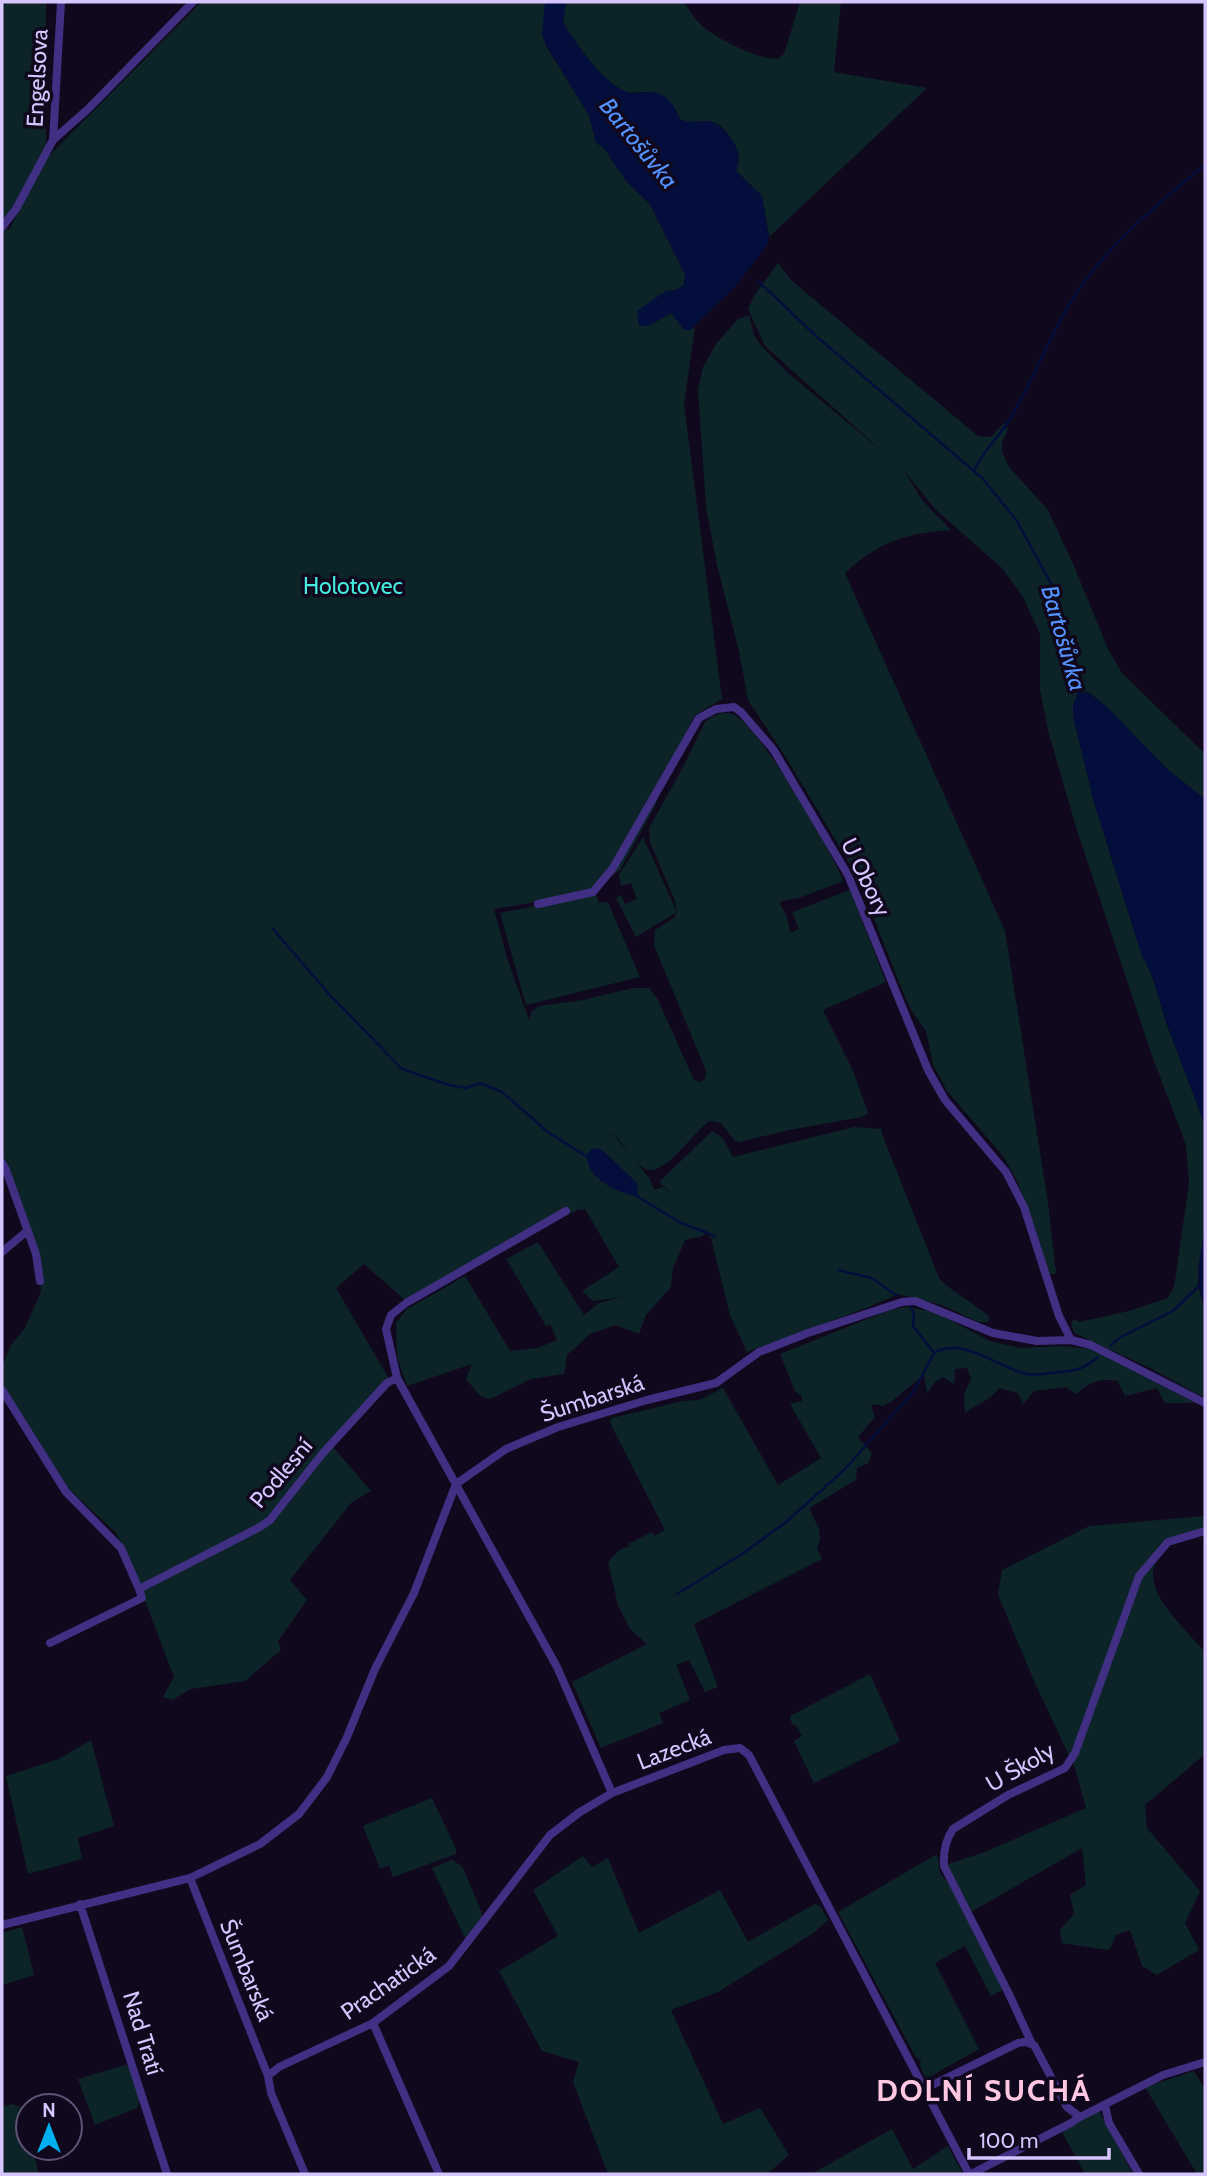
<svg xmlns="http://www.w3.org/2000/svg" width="1207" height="2176" viewBox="0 0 1207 2176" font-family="Cabin,sans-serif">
<rect width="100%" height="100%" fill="#10091d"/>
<!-- green -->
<path fill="#0c2428" d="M 2,2 L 46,2 L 46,157 L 2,227 Z
M 201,2 L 545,2 L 546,46 L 589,115 L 596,143 L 604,148 L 626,181 L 650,204 L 685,274 L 684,285 L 677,290 L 666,291 L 648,326 L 672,313 L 690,330 L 695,327 L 684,404 L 722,699 L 695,715 L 676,753 L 654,808 L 620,870 L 597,886 L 577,895 L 494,909 L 508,961 L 529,1020 L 531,1012 L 539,1006 L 583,1000 L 633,988 L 649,988 L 658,1000 L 694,1080 L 700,1082 L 705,1079 L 706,1071 L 654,945 L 655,930 L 674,918 L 677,912 L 636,937 L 616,898 L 621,895 L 625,904 L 637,899 L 631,883 L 621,886 L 619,875 L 643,837 L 677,912 L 675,901 L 650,842 L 649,828 L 682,769 L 705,722 C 713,715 724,710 734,715 C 758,724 834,854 843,881 L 799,898 L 781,901 L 780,904 L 786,915 L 790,929 L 789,933 L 799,929 L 792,912 L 850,890 L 886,982 L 823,1010 L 854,1073 L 868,1113 L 862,1117 L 789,1130 L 740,1142 L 734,1140 L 721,1123 L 710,1121 C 694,1131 663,1179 645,1169 C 631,1161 622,1140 611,1132 L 650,1179 L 654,1190 L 663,1187 L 675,1196 L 659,1182 L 712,1131 L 722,1137 L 733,1157 L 854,1127 L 882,1129 L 882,1134 L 939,1278 C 949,1290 975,1304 989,1316 L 988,1322 L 978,1322 L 942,1305 L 898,1294 L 869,1307 L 747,1352 L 730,1315 L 711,1238 L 706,1230 L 703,1236 L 685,1240 L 673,1268 L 671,1287 L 646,1315 L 639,1334 L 616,1325 L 590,1334 L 567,1355 L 564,1374 L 531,1379 L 490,1399 L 480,1396 L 466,1379 L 472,1364 L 407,1386 L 397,1356 L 396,1323 L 407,1309 L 465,1276 L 510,1351 L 538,1348 L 557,1340 L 550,1324 L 546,1326 L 506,1259 L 538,1242 L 584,1315 L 599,1303 L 623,1297 L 593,1301 L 582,1291 L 619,1267 L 585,1209 L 577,1210 L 405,1300 L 364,1264 L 336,1288 L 392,1384 L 332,1446 L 371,1491 L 351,1503 L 290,1580 L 307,1600 L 278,1641 L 281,1650 L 245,1681 L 191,1689 L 172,1700 L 163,1697 L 174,1677 L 128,1556 L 116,1533 L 69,1489 L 2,1383 L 2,1367 L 11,1345 L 25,1328 L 41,1292 L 39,1254 L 10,1172 L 2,1158 L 2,228 L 9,230 L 47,158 Z
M 566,2 L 684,2 C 689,10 694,18 701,25 C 716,38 756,59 777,59 L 784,54 L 800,2 L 841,2 L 834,72 L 927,88 L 769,237 L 762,196 L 736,171 C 737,167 739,164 739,160 C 739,146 723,122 709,121 C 697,121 694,124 681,120 C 672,102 664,92 644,92 C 639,92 632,93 627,92 C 604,84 576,44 563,23 Z
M 778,263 L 792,281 L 978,436 L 991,437 L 1004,423 L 1008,429 L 1002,443 L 1002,452 L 1009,467 L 1048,510 L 1074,566 L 1108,649 L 1122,673 L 1205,754 L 1205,799 L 1167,769 L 1106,706 L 1088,692 L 1078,693 L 1073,705 L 1073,716 L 1094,802 L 1141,953 L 1152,976 L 1167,1025 L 1205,1125 L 1205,1228 L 1198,1269 L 1198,1286 L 1205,1310 L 1205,1398 L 1150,1368 L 1074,1333 L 1071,1323 L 1074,1319 L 1079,1322 L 1129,1311 L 1168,1298 L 1174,1287 L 1189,1183 L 1186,1145 L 1150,1050 L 1076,827 L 1049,734 L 1040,690 L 1040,634 L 1023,597 L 1002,568 L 935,509 L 903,469 L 922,500 L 951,530 C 906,533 878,542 845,573 L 1005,931 L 1048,1203 L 1056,1273 L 1049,1275 L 1027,1205 L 1016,1179 L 1004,1157 L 947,1091 L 933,1064 L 926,1031 L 913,1013 L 905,997 L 857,876 L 787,759 L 748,700 L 739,651 L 717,565 L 706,507 L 698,390 L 703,367 L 716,344 L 738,319 L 749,315 L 754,335 L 762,347 L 788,373 L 884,453 L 765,346 L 748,309 L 754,296 Z
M 596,894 L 599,903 L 608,902 L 640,977 L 526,1005 L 500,913 Z
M 905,1307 L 935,1312 L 990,1341 L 1020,1348 L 1061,1346 L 1091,1349 L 1196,1403 L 1165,1403 L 1157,1388 L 1125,1396 L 1118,1381 C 1100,1378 1090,1382 1076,1394 L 1066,1387 L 1034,1391 L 1023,1404 L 1018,1393 L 999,1388 C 990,1401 978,1403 965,1413 L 964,1394 L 971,1379 L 967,1368 L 955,1369 L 954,1384 L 943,1377 L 935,1382 L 927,1393 L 924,1375 L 892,1401 L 883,1406 L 873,1404 L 871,1407 L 875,1417 L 858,1437 L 872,1453 L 868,1463 L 857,1468 L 856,1480 L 809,1508 L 819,1529 L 820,1539 L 817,1549 L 822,1559 L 694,1624 L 718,1687 L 705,1692 L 689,1660 L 676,1665 L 690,1700 L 659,1713 L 663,1723 L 601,1748 L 572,1682 L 647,1644 L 630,1629 L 618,1605 L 608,1562 L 619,1550 L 630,1546 L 628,1544 L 652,1532 L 654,1536 L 665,1530 L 612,1427 L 610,1421 L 612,1418 L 683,1401 L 699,1400 L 723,1388 L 778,1485 L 821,1458 L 790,1404 L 802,1401 L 802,1396 L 795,1391 L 780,1354 L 889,1310 Z
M 1205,1516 L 1205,1529 L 1168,1539 C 1162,1550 1153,1562 1153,1575 C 1153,1601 1188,1632 1205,1652 L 1205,1754 L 1145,1805 L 1147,1828 L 1200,1891 L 1185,1923 L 1199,1950 L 1157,1975 L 1142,1966 L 1130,1930 L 1116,1935 L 1110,1949 L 1107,1950 L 1062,1943 L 1060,1930 L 1074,1914 L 1070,1895 L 1086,1885 L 1082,1848 L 971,1912 L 945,1865 L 985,1852 L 1086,1808 L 1075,1768 L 1035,1683 L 998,1595 L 1002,1570 L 1089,1526 Z
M 870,1674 L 900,1741 L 814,1783 L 794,1741 L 802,1736 L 795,1724 L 792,1725 L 790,1716 Z
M 91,1740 L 114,1826 L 78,1838 L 82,1859 L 28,1874 L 6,1776 L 59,1759 Z
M 432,1798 L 456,1849 L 456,1854 L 393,1877 L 389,1865 L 380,1869 L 363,1826 Z
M 937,1854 L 940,1873 L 950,1885 L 1003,1990 L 991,1996 L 965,1946 L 935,1963 L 979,2049 L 926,2079 L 920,2066 L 921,2060 L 915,2056 L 838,1912 Z
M 583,1856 L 592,1867 L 608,1858 L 639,1933 L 720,1890 L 748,1942 L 815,1904 L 820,1906 L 828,1920 L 812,1934 L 718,1992 L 671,2010 L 723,2124 L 760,2108 L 789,2155 L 767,2174 L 608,2174 L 573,2082 L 579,2062 L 542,2051 L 499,1971 L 558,1936 L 533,1890 Z
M 452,1860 L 462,1866 L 482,1913 L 482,1918 L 466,1940 L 432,1868 Z
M 22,1927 L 34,1975 L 2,1985 L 2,1933 Z
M 129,2064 L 140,2099 L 137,2108 L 95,2125 L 78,2079 Z
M 1194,2071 L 1205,2089 L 1205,2174 L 1197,2174 L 1145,2087 Z
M 12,2104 L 24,2108 L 28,2121 L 28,2148 L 32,2148 L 39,2174 L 2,2174 L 2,2107 Z
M 1099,2111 L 1133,2174 L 1085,2174 L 1062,2132 Z
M 892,2129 L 913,2169 L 948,2146 L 963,2174 L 811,2174 Z"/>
<!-- water -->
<path fill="#030e3c" d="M 545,2 L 566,2 L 563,23 C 576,44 604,84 627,92 C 634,94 642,92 650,92 C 667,92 674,106 681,120 C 693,123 698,121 709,121 C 721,123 737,143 738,154 C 739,160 738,165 736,171 L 762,196 L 769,237 L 767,245 L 734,288 L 690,330 L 684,330 L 671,313 L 648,326 L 639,326 L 637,311 L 666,291 L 677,290 L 684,285 L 685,274 L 650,204 L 626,181 L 604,148 L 596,143 L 589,115 L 546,45 L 542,35 Z
M 1087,692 L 1106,706 L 1167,769 L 1205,799 L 1205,1125 L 1167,1025 L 1152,976 L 1141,953 L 1094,802 L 1073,716 L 1073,705 L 1078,693 Z
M 600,1148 L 638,1184 L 637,1196 C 617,1194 585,1177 587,1154 L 592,1149 Z
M 1205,1228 L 1205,1310 C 1195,1276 1199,1262 1205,1228 Z"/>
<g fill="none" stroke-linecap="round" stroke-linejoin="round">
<!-- stream -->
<path stroke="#030e3c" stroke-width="2.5" d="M 759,282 L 816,336 L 983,479 L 1017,521 L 1056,593 L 1068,632 L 1079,695
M 974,471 C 983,450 999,438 1010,419 C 1032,382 1047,342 1069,305 C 1103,248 1155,206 1205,165
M 273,929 L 329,994 L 402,1069 L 449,1085 L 466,1088 L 480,1083 L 502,1092 L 548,1132 L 589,1158
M 635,1195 L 679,1222 L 715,1236
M 838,1270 L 872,1278 L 897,1296
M 911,1306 L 914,1314 L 913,1326 L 934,1353 C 963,1336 997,1367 1026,1374 C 1036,1376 1049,1373 1059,1372 C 1074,1372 1087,1367 1098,1357
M 1110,1346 L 1119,1338 L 1173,1311 L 1199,1286
M 677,1594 L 742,1554 L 786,1522 L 844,1470 L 914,1391 L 934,1353"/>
<!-- street -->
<path stroke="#402f82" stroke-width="8" d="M 53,140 L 88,109 L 193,2
M 2,227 L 16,209 L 53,140 L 61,2
M 538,904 L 593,892 L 613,868 L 699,718 L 716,709 L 734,707 L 741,712 L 773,749 L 848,875 L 928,1070 L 945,1100 L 1006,1172 L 1024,1207 L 1059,1316 L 1071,1340
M 2,1163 L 6,1170 L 36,1254 L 40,1281
M 566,1211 L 406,1303 L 391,1315 L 386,1329 L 397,1378 L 557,1667 L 612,1793
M 2,1252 L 27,1231
M 2,1390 L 66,1492 L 121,1548 L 139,1589 L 260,1527 L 270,1520 L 323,1453 L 387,1383 L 397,1378
M 50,1643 L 142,1598 L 139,1589
M 190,1878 L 268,2076
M 80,1904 L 167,2174
M 2,1925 L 190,1878 L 260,1844 L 299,1814 L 327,1777 L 347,1737 L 375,1669 L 414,1593 L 456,1484 L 506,1449 L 558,1427 L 647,1400 L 716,1383 L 759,1352 L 808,1333 L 902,1302 L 915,1301 L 993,1333 L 1037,1341 L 1071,1340 L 1091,1345 L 1205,1403
M 373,2023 L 439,2174
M 1032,2044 L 1009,1994 L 944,1866 C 943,1852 945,1841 953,1829 L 1008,1795 L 1065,1768 L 1075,1753 L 1139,1576 L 1168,1542 L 1205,1531
M 924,2089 L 1018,2043 L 1025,2042 L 1034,2045 L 1067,2107 L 1080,2117 L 1163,2075 L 1205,2062
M 1105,2105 L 1109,2123 L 1139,2174
M 305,2174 L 271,2093 L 268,2076 L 279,2067 L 373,2023 L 449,1966 L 550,1835 L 580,1812 L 612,1793 L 724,1750 L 740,1748 L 749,1755 L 969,2174
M 971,2174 L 1071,2123 L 1080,2117"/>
</g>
<g text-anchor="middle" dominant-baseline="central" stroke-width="7" stroke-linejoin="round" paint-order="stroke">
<!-- street labels -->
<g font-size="23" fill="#d6c5ff" stroke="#10091d">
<text transform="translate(37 78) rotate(-87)">Engelsova</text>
<text transform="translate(866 877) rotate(64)">U Obory</text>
<text transform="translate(592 1398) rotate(-18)">Šumbarská</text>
<text transform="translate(281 1473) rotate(-50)">Podlesní</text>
<text transform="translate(674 1749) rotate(-21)">Lazecká</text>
<text transform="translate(1020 1767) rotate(-30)">U Školy</text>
<text transform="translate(247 1970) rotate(68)">Šumbarská</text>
<text transform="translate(388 1983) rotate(-35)">Prachatická</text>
<text transform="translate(143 2033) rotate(73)">Nad Tratí</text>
</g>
<!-- park labels -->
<g font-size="23" fill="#45ebdf" stroke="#10091d">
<text x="353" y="586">Holotovec</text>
</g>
<!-- water labels -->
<g font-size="24" font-style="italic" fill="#5392ff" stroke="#10091d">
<text transform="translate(639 143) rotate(51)">Bartošůvka</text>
<text transform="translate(1064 638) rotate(74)">Bartošůvka</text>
</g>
<!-- district labels -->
<g font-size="30" font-weight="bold" letter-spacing="2" fill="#ffc7e1" stroke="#10091d">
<text x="984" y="2090">DOLNÍ SUCHÁ</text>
</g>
</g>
<!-- border -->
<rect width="1207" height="2176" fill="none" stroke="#d6c5ff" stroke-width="7"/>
<!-- north arrow -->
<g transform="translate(49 2127)"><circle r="33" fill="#10091d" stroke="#5f5477" stroke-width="2"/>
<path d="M0-5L12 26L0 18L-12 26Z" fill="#00aff0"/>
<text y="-10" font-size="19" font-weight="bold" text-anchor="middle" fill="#d6c5ff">N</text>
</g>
<!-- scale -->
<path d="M969 2148v10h140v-10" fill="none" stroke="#d6c5ff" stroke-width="3.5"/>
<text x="979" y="2148" font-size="21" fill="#d6c5ff" stroke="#10091d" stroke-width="5" paint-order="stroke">100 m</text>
</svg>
